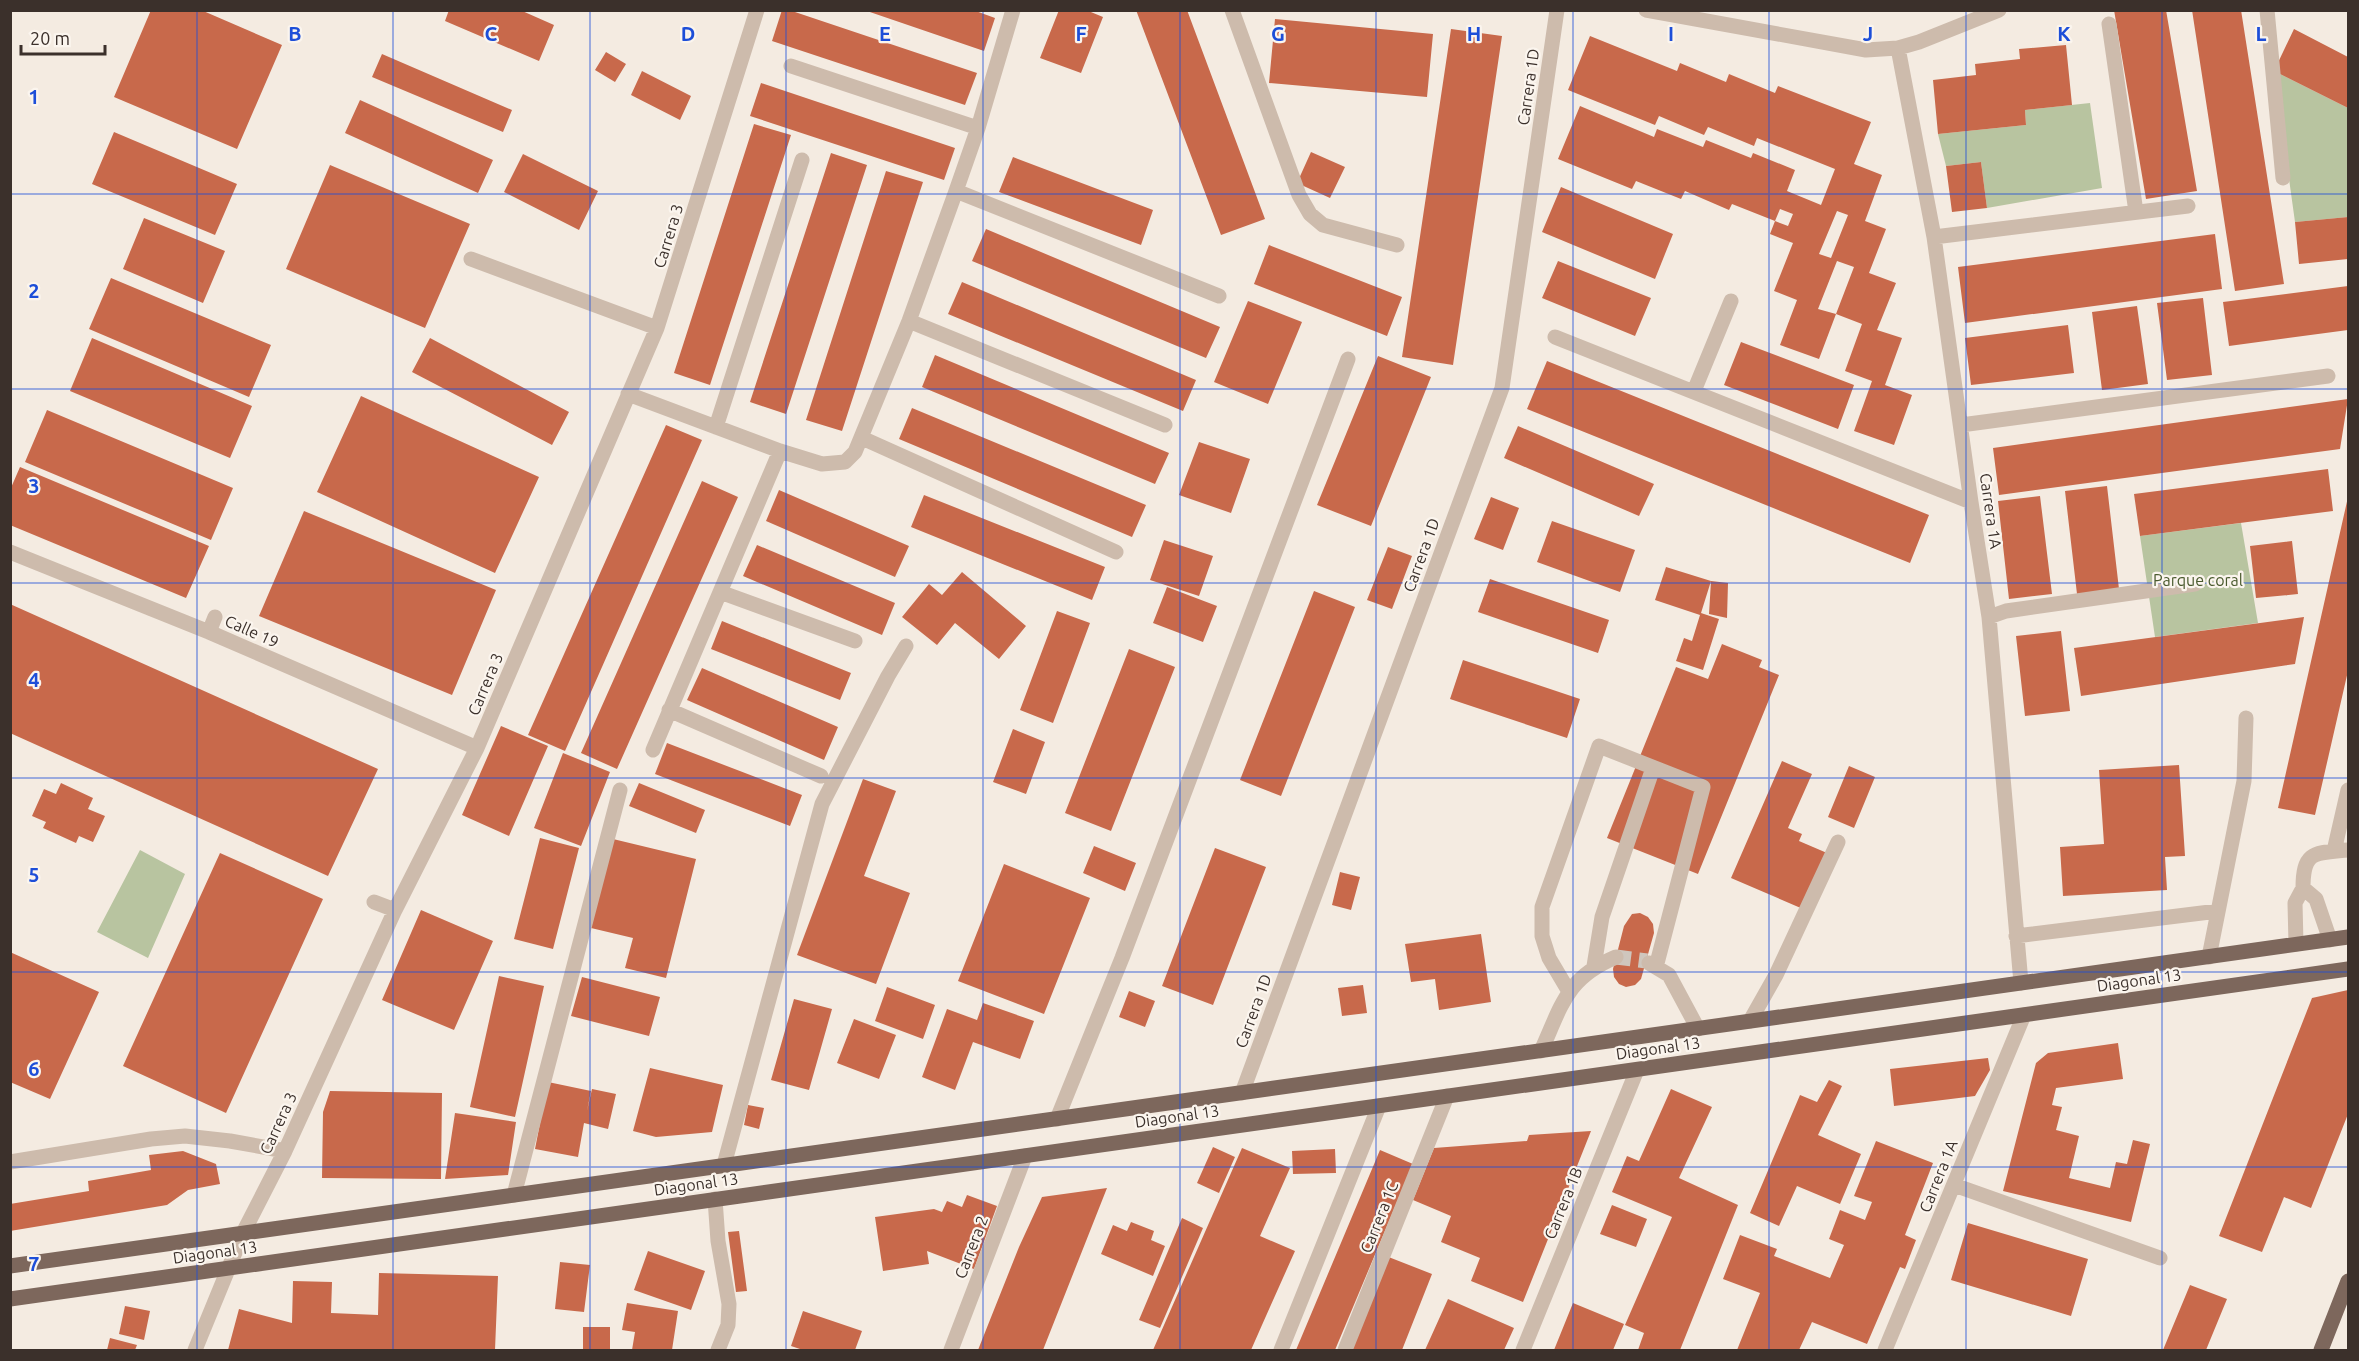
<svg xmlns="http://www.w3.org/2000/svg" width="2359" height="1361" viewBox="0 0 2359 1361" font-family="Ubuntu,sans-serif">
<rect width="100%" height="100%" fill="#f4ebe1"/>
<!-- green -->
<path fill="#b8c4a0" d="M 2274,71 L 2348,108 L 2348,217 L 2295,222 Z
M 2090,103 L 2102,188 L 1987,208 L 1981,162 L 1946,166 L 1938,134 L 2026,125 L 2025,110 Z
M 2241,523 L 2258,623 L 2155,637 L 2140,536 Z
M 140,850 L 185,874 L 148,958 L 97,932 Z"/>
<!-- building -->
<path fill="#c8694b" fill-rule="evenodd" d="M 151,10 L 201,10 L 282,45 L 237,149 L 114,97 Z
M 449,10 L 520,10 L 554,25 L 539,61 L 445,21 Z
M 782,10 L 789,10 L 977,73 L 965,105 L 772,41 Z
M 864,10 L 973,10 L 995,18 L 984,51 Z
M 1059,10 L 1086,10 L 1103,17 L 1081,73 L 1040,58 Z
M 1136,10 L 1187,10 L 1265,219 L 1221,235 Z
M 2114,10 L 2166,10 L 2197,191 L 2146,199 Z
M 2192,10 L 2241,10 L 2284,284 L 2235,291 Z
M 1275,19 L 1433,34 L 1427,97 L 1269,83 Z
M 1451,29 L 1502,36 L 1453,365 L 1402,357 Z
M 2294,29 L 2348,57 L 2348,108 L 2274,71 Z
M 1590,36 L 1677,71 L 1680,63 L 1726,82 L 1729,74 L 1775,93 L 1778,86 L 1871,122 L 1854,164 L 1882,175 L 1865,221 L 1886,229 L 1869,273 L 1896,283 L 1877,330 L 1902,338 L 1885,385 L 1912,395 L 1894,445 L 1854,431 L 1872,381 L 1845,371 L 1862,324 L 1836,314 L 1854,267 L 1837,261 L 1818,309 L 1836,314 L 1819,359 L 1780,345 L 1797,300 L 1774,291 L 1793,243 L 1770,234 L 1775,221 L 1788,226 L 1793,214 L 1780,209 L 1775,221 L 1732,204 L 1729,210 L 1685,191 L 1681,199 L 1636,181 L 1632,189 L 1558,159 L 1580,106 L 1654,137 L 1657,129 L 1703,147 L 1706,140 L 1751,158 L 1753,153 L 1795,170 L 1787,191 L 1821,205 L 1835,169 L 1757,138 L 1754,146 L 1708,127 L 1704,135 L 1659,116 L 1655,125 L 1568,90 ZM 1837,211 L 1848,215 L 1831,258 L 1819,254 Z
M 2066,45 L 2072,105 L 2025,110 L 2026,125 L 1938,134 L 1933,80 L 1976,75 L 1975,64 L 2020,59 L 2019,49 Z
M 606,52 L 626,64 L 615,82 L 595,70 Z
M 382,54 L 512,110 L 503,132 L 372,77 Z
M 642,71 L 691,96 L 680,120 L 631,95 Z
M 761,83 L 955,148 L 944,180 L 750,116 Z
M 360,100 L 493,160 L 478,193 L 345,133 Z
M 754,124 L 791,135 L 710,385 L 674,373 Z
M 114,132 L 237,184 L 215,235 L 92,184 Z
M 1311,152 L 1345,167 L 1330,198 L 1297,183 Z
M 831,153 L 867,165 L 786,414 L 750,402 Z
M 523,154 L 598,191 L 579,230 L 504,192 Z
M 1013,157 L 1153,210 L 1141,245 L 999,192 Z
M 1981,162 L 1987,208 L 1952,212 L 1946,166 Z
M 330,165 L 470,224 L 425,328 L 286,269 Z
M 886,171 L 923,182 L 842,431 L 806,420 Z
M 1561,187 L 1673,234 L 1655,279 L 1542,232 Z
M 2348,217 L 2348,259 L 2299,264 L 2295,222 Z
M 144,218 L 225,251 L 203,303 L 123,269 Z
M 986,229 L 1220,327 L 1206,358 L 972,261 Z
M 2215,234 L 2222,289 L 1965,323 L 1958,267 Z
M 1269,245 L 1402,297 L 1387,336 L 1254,284 Z
M 1558,261 L 1651,298 L 1635,336 L 1542,298 Z
M 111,278 L 271,345 L 249,397 L 89,329 Z
M 962,282 L 1196,380 L 1183,411 L 948,314 Z
M 2348,286 L 2348,330 L 2229,346 L 2223,302 Z
M 2203,298 L 2212,375 L 2167,380 L 2157,303 Z
M 1248,301 L 1302,322 L 1268,404 L 1214,382 Z
M 2137,306 L 2148,384 L 2102,390 L 2092,312 Z
M 2068,325 L 2074,373 L 1971,385 L 1965,338 Z
M 92,338 L 252,406 L 230,458 L 70,391 Z
M 430,338 L 569,412 L 552,445 L 412,372 Z
M 1741,342 L 1854,385 L 1838,429 L 1724,385 Z
M 935,355 L 1169,453 L 1155,484 L 922,387 Z
M 1378,356 L 1431,377 L 1371,526 L 1317,505 Z
M 1547,361 L 1929,515 L 1910,563 L 1527,409 Z
M 361,396 L 539,477 L 495,573 L 317,492 Z
M 2348,399 L 2340,449 L 1999,495 L 1993,448 Z
M 912,408 L 1146,505 L 1132,537 L 899,439 Z
M 47,410 L 233,488 L 211,540 L 25,462 Z
M 666,425 L 702,440 L 565,751 L 528,735 Z
M 1518,426 L 1654,484 L 1639,516 L 1504,458 Z
M 1199,442 L 1250,459 L 1231,513 L 1179,495 Z
M 20,467 L 209,546 L 186,598 L 10,525 L 10,490 Z
M 2328,469 L 2333,511 L 2140,536 L 2134,494 Z
M 702,481 L 738,497 L 617,769 L 581,753 Z
M 2107,486 L 2119,589 L 2077,594 L 2065,491 Z
M 779,490 L 909,546 L 895,577 L 766,521 Z
M 924,495 L 1105,567 L 1092,600 L 911,527 Z
M 2040,496 L 2052,594 L 2009,599 L 1998,501 Z
M 1491,497 L 1519,508 L 1503,550 L 1474,539 Z
M 2348,497 L 2348,671 L 2315,815 L 2278,808 Z
M 304,511 L 496,590 L 452,695 L 259,616 Z
M 1552,521 L 1635,550 L 1620,592 L 1537,562 Z
M 1164,540 L 1213,556 L 1199,596 L 1150,580 Z
M 2292,541 L 2298,594 L 2256,598 L 2250,546 Z
M 757,545 L 895,603 L 882,635 L 743,576 Z
M 1388,547 L 1412,556 L 1392,609 L 1367,600 Z
M 1666,567 L 1711,581 L 1728,583 L 1727,618 L 1709,614 L 1711,581 L 1701,613 L 1719,619 L 1703,670 L 1676,661 L 1684,638 L 1692,641 L 1700,615 L 1655,600 Z
M 962,572 L 1026,626 L 999,659 L 955,623 L 937,645 L 902,617 L 929,584 L 942,595 Z
M 1490,579 L 1609,620 L 1598,653 L 1478,612 Z
M 1167,587 L 1217,606 L 1203,642 L 1153,623 Z
M 1314,591 L 1355,607 L 1281,796 L 1240,780 Z
M 10,604 L 378,769 L 328,876 L 10,733 Z
M 1057,611 L 1090,623 L 1053,723 L 1020,710 Z
M 2304,617 L 2295,664 L 2081,696 L 2074,648 Z
M 722,621 L 851,673 L 840,700 L 711,649 Z
M 2061,631 L 2070,711 L 2025,716 L 2016,636 Z
M 1722,644 L 1762,660 L 1759,667 L 1779,675 L 1698,874 L 1607,838 L 1676,667 L 1708,679 Z
M 1129,649 L 1175,667 L 1111,831 L 1065,813 Z
M 1463,660 L 1580,699 L 1567,738 L 1450,699 Z
M 702,668 L 838,727 L 824,760 L 687,700 Z
M 501,726 L 548,746 L 509,836 L 462,815 Z
M 1013,729 L 1045,742 L 1026,794 L 993,782 Z
M 667,743 L 802,795 L 790,826 L 655,774 Z
M 563,753 L 610,772 L 581,846 L 534,828 Z
M 1782,761 L 1812,774 L 1788,828 L 1802,834 L 1799,841 L 1827,853 L 1803,909 L 1731,878 Z
M 2179,765 L 2185,856 L 2165,857 L 2167,890 L 2063,896 L 2060,847 L 2104,844 L 2099,770 Z
M 1849,766 L 1875,777 L 1854,828 L 1828,817 Z
M 863,779 L 896,791 L 864,876 L 910,893 L 876,984 L 797,955 Z
M 61,783 L 93,798 L 88,809 L 105,816 L 93,842 L 79,836 L 76,843 L 43,828 L 46,822 L 32,816 L 44,789 L 56,794 Z
M 639,783 L 705,810 L 696,833 L 629,806 Z
M 540,838 L 579,848 L 553,949 L 514,939 Z
M 613,839 L 696,859 L 666,978 L 625,968 L 633,938 L 591,928 Z
M 1094,846 L 1136,863 L 1125,891 L 1083,873 Z
M 1215,848 L 1266,867 L 1213,1005 L 1162,986 Z
M 220,853 L 323,899 L 226,1113 L 123,1066 Z
M 1004,864 L 1090,898 L 1044,1014 L 958,981 Z
M 1340,872 L 1360,877 L 1351,910 L 1332,905 Z
M 421,910 L 493,941 L 454,1030 L 382,1000 Z
M 1640,913 L 1648,917 L 1653,924 L 1654,933 L 1641,979 L 1635,985 L 1626,987 L 1619,984 L 1614,977 L 1613,969 L 1624,926 L 1632,914 Z
M 1481,934 L 1491,1002 L 1439,1010 L 1435,979 L 1411,982 L 1405,944 Z
M 10,952 L 99,992 L 50,1099 L 10,1082 Z
M 499,976 L 544,986 L 515,1117 L 470,1107 Z
M 582,977 L 660,997 L 649,1036 L 571,1016 Z
M 1363,985 L 1367,1013 L 1342,1016 L 1338,988 Z
M 887,987 L 935,1005 L 923,1039 L 875,1021 Z
M 2348,990 L 2348,1114 L 2311,1208 L 2284,1197 L 2262,1252 L 2219,1236 L 2312,998 Z
M 1129,991 L 1155,1001 L 1145,1027 L 1119,1017 Z
M 794,999 L 832,1009 L 809,1090 L 771,1080 Z
M 983,1003 L 1034,1021 L 1020,1059 L 973,1042 L 955,1090 L 922,1077 L 947,1009 L 977,1020 Z
M 854,1019 L 896,1035 L 879,1079 L 837,1063 Z
M 2118,1043 L 2123,1079 L 2056,1088 L 2052,1105 L 2062,1107 L 2056,1130 L 2079,1136 L 2069,1178 L 2110,1188 L 2116,1162 L 2127,1164 L 2133,1140 L 2150,1144 L 2131,1222 L 2003,1191 L 2036,1063 L 2048,1053 Z
M 1988,1058 L 1990,1070 L 1975,1096 L 1894,1106 L 1890,1069 Z
M 650,1068 L 723,1085 L 712,1132 L 656,1137 L 633,1131 Z
M 1829,1080 L 1842,1086 L 1818,1135 L 1861,1154 L 1840,1204 L 1797,1186 L 1779,1226 L 1750,1213 L 1800,1095 L 1817,1102 Z
M 548,1082 L 591,1091 L 587,1111 L 592,1089 L 616,1094 L 608,1129 L 584,1123 L 578,1157 L 535,1149 Z
M 1671,1089 L 1712,1107 L 1679,1178 L 1738,1205 L 1680,1350 L 1638,1350 L 1644,1333 L 1625,1325 L 1672,1217 L 1612,1192 L 1627,1156 L 1639,1161 Z
M 330,1091 L 442,1093 L 441,1179 L 322,1178 L 323,1112 Z
M 748,1105 L 764,1108 L 759,1129 L 744,1125 Z
M 455,1113 L 516,1122 L 508,1175 L 445,1179 Z
M 1591,1131 L 1523,1302 L 1471,1281 L 1480,1258 L 1441,1242 L 1451,1216 L 1413,1200 L 1434,1148 L 1527,1141 L 1529,1135 Z
M 1876,1141 L 1933,1163 L 1905,1235 L 1916,1240 L 1905,1269 L 1900,1267 L 1867,1344 L 1812,1322 L 1799,1350 L 1737,1350 L 1760,1293 L 1723,1279 L 1740,1235 L 1777,1249 L 1774,1256 L 1830,1278 L 1844,1245 L 1829,1239 L 1840,1210 L 1865,1220 L 1872,1202 L 1854,1196 Z
M 1213,1147 L 1235,1157 L 1219,1193 L 1197,1183 Z
M 1242,1148 L 1290,1168 L 1260,1236 L 1295,1251 L 1262,1325 L 1251,1350 L 1153,1350 Z
M 1335,1149 L 1336,1173 L 1293,1174 L 1292,1151 Z
M 1380,1150 L 1413,1164 L 1335,1350 L 1296,1350 Z
M 183,1151 L 216,1164 L 220,1184 L 188,1190 L 167,1205 L 10,1231 L 10,1204 L 89,1191 L 88,1181 L 151,1170 L 149,1155 Z
M 1107,1188 L 1043,1350 L 978,1350 L 1019,1247 L 1042,1197 Z
M 967,1195 L 997,1206 L 974,1269 L 927,1251 L 929,1264 L 883,1271 L 875,1217 L 934,1209 L 942,1212 L 947,1201 L 962,1207 Z
M 1612,1205 L 1647,1219 L 1636,1247 L 1600,1234 Z
M 1182,1218 L 1203,1228 L 1160,1328 L 1139,1320 Z
M 1131,1222 L 1154,1231 L 1151,1240 L 1165,1246 L 1153,1276 L 1101,1254 L 1113,1225 L 1127,1231 Z
M 1968,1223 L 2088,1259 L 2071,1316 L 1951,1280 Z
M 739,1231 L 747,1291 L 736,1292 L 728,1232 Z
M 648,1251 L 705,1271 L 691,1310 L 634,1290 Z
M 1386,1256 L 1432,1274 L 1402,1350 L 1349,1350 Z
M 560,1262 L 590,1265 L 584,1312 L 555,1309 Z
M 379,1273 L 498,1276 L 495,1350 L 228,1350 L 239,1309 L 292,1323 L 293,1281 L 332,1282 L 331,1313 L 378,1315 Z
M 2190,1285 L 2227,1299 L 2206,1350 L 2163,1350 Z
M 1448,1299 L 1514,1328 L 1504,1350 L 1425,1350 Z
M 627,1303 L 678,1311 L 672,1350 L 632,1350 L 635,1332 L 622,1330 Z
M 1573,1303 L 1624,1324 L 1613,1350 L 1554,1350 Z
M 125,1306 L 150,1311 L 144,1340 L 119,1334 Z
M 803,1311 L 862,1331 L 855,1350 L 803,1350 L 791,1346 Z
M 583,1327 L 610,1327 L 610,1350 L 583,1350 Z
M 110,1338 L 137,1345 L 135,1350 L 107,1350 Z"/>
<g fill="none" stroke-linecap="round" stroke-linejoin="round">
<!-- minor-tunnel -->
<path stroke="#cfc6bd" stroke-width="15" stroke-dasharray="15 8" stroke-linecap="butt" d="M 1616,957 L 1647,961"/>
<!-- minor -->
<path stroke="#cdbbac" stroke-width="15" d="M 1232,10 L 1299,195 L 1310,214 L 1323,225 L 1397,245
M 1646,10 L 1866,50 L 1898,48 L 1919,42 L 1999,10
M 2267,10 L 2283,178
M 2109,24 L 2136,212
M 1898,48 L 1934,237 L 1971,502 L 1989,617 L 2021,983
M 791,66 L 978,128
M 956,191 L 1219,296
M 1934,237 L 2188,206
M 471,259 L 657,328
M 909,321 L 1165,425
M 1555,337 L 1971,502
M 1694,391 L 1731,301
M 628,394 L 780,451 L 822,464 L 845,462 L 855,452 L 909,321 L 956,191 L 978,128 L 1013,10
M 1961,425 L 2328,376
M 716,427 L 802,160
M 862,438 L 1116,552
M 10,552 L 209,632 L 477,748
M 720,592 L 855,641
M 1989,617 L 2006,611 L 2195,584
M 209,632 L 215,617
M 669,710 L 821,776
M 653,750 L 780,451
M 2334,851 L 2348,790
M 2303,888 C 2303,850 2315,853 2348,850
M 374,902 L 395,910
M 2016,936 L 2218,911
M 2296,944 L 2295,903 L 2303,888 L 2316,899 L 2330,940
M 2209,957 L 2244,781 L 2246,718
M 1649,963 L 1669,975 L 1698,1029
M 1594,966 L 1602,917 L 1653,768
M 1568,990 L 1549,958 L 1542,936 L 1542,907 L 1599,746 L 1703,787 L 1656,967
M 1750,1021 L 1776,975 L 1838,842
M 1541,1051 C 1562,1005 1566,978 1616,957
M 1242,1093 L 1502,388 L 1557,10
M 1057,1119 L 1122,958 L 1348,359
M 10,1162 L 151,1139 L 185,1136 L 230,1141 L 285,1151
M 724,1165 L 822,804 L 888,676 L 906,646
M 1954,1185 L 2160,1258
M 514,1195 L 620,790
M 715,1199 L 718,1241 L 729,1304 L 728,1325 L 718,1350
M 195,1350 L 243,1233 L 285,1151 L 395,910 L 477,748 L 657,328 L 757,10
M 951,1350 L 1025,1156
M 1281,1350 L 1379,1106
M 1345,1350 L 1447,1096
M 1523,1350 L 1637,1070
M 1885,1350 L 2024,1015"/>
<!-- major -->
<path stroke="#7d675c" stroke-width="15" d="M 10,1266 L 2348,937
M 10,1299 L 2348,969
M 2321,1350 L 2348,1281"/>
</g>
<!-- grid -->
<path fill="none" stroke="#1d4ed8" stroke-width="1.5" stroke-opacity="0.55" d="M 197,10 L 197,1350M 393,10 L 393,1350M 590,10 L 590,1350M 786,10 L 786,1350M 983,10 L 983,1350M 1180,10 L 1180,1350M 1376,10 L 1376,1350M 1573,10 L 1573,1350M 1769,10 L 1769,1350M 1966,10 L 1966,1350M 2162,10 L 2162,1350M 10,194 L 2348,194M 10,389 L 2348,389M 10,583 L 2348,583M 10,778 L 2348,778M 10,972 L 2348,972M 10,1167 L 2348,1167"/>
<g text-anchor="middle" dominant-baseline="central" stroke-width="4.5" stroke-linejoin="round" paint-order="stroke">
<!-- street labels -->
<g font-size="16" fill="#3b302b" stroke="#fbf5ee">
<text transform="translate(1528 87) rotate(-82)">Carrera 1D</text>
<text transform="translate(668 236) rotate(-73)">Carrera 3</text>
<text transform="translate(1991 511) rotate(82)">Carrera 1A</text>
<text transform="translate(1421 555) rotate(-70)">Carrera 1D</text>
<text transform="translate(252 631) rotate(24)">Calle 19</text>
<text transform="translate(485 684) rotate(-67)">Carrera 3</text>
<text transform="translate(2139 980) rotate(-8)">Diagonal 13</text>
<text transform="translate(1253 1011) rotate(-70)">Carrera 1D</text>
<text transform="translate(1658 1048) rotate(-8)">Diagonal 13</text>
<text transform="translate(1177 1116) rotate(-8)">Diagonal 13</text>
<text transform="translate(278 1123) rotate(-65)">Carrera 3</text>
<text transform="translate(1938 1176) rotate(-68)">Carrera 1A</text>
<text transform="translate(696 1184) rotate(-8)">Diagonal 13</text>
<text transform="translate(1563 1203) rotate(-68)">Carrera 1B</text>
<text transform="translate(1379 1217) rotate(-68)">Carrera 1C</text>
<text transform="translate(971 1247) rotate(-69)">Carrera 2</text>
<text transform="translate(215 1252) rotate(-8)">Diagonal 13</text>
</g>
<!-- park labels -->
<g font-size="16" fill="#4a5a2e" stroke="#fbf5ee">
<text x="2198" y="580">Parque coral</text>
</g>
</g>
<g font-size="20" text-anchor="middle" font-weight="bold" fill="#1d4ed8" stroke="#fbf5ee" stroke-width="4.5" stroke-linejoin="round" paint-order="stroke">
<text x="295" y="41">B</text>
<text x="491" y="41">C</text>
<text x="688" y="41">D</text>
<text x="885" y="41">E</text>
<text x="1081" y="41">F</text>
<text x="1278" y="41">G</text>
<text x="1474" y="41">H</text>
<text x="1671" y="41">I</text>
<text x="1868" y="41">J</text>
<text x="2064" y="41">K</text>
<text x="2261" y="41">L</text>
<text x="34" y="104">1</text>
<text x="34" y="298">2</text>
<text x="34" y="493">3</text>
<text x="34" y="687">4</text>
<text x="34" y="882">5</text>
<text x="34" y="1076">6</text>
<text x="34" y="1271">7</text>
</g>
<!-- border -->
<rect width="2359" height="1361" fill="none" stroke="#3b302b" stroke-width="24"/>
<!-- scale -->
<path d="M21 45v9h84v-9" fill="none" stroke="#3b302b" stroke-width="3"/>
<text x="30" y="45" font-size="18" fill="#3b302b" stroke="#fbf5ee" stroke-width="4.5" paint-order="stroke">20 m</text>
</svg>
